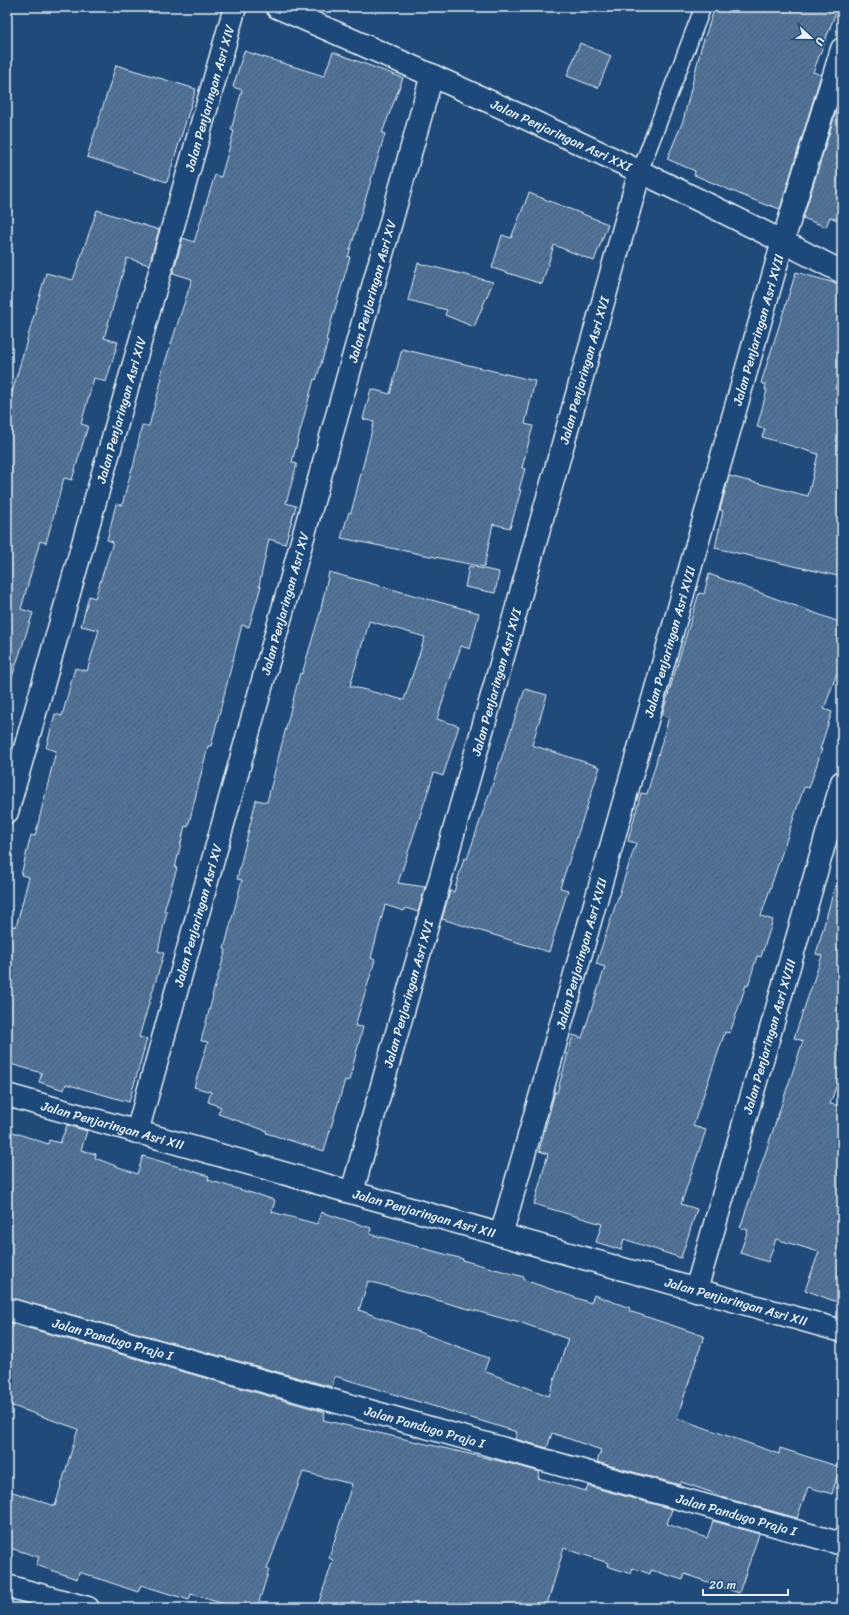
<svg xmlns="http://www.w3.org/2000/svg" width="849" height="1615" viewBox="0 0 849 1615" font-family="Sriracha,sans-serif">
<defs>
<pattern id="building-hatch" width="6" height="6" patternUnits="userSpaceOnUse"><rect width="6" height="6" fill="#517399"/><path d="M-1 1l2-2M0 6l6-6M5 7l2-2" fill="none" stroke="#4c5e72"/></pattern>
</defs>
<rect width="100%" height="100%" fill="#1f4a7a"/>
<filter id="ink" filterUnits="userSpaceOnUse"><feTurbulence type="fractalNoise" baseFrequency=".025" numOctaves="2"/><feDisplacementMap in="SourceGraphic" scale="8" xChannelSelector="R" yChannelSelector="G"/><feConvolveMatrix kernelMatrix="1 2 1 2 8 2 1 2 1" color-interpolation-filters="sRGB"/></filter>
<g filter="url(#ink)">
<!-- building -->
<path fill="url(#building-hatch)" stroke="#e8f1f8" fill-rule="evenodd" d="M 715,7 L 838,7 L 813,72 L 821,75 L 780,209 L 769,205 L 768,206 L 694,175 L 695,171 L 667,159 L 683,121 L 701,48 Z
M 580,43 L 611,56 L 598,88 L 567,76 Z
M 244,51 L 324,76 L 333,52 L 403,78 L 382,133 L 385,134 L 348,257 L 350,257 L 326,340 L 328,341 L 316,380 L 314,379 L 292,462 L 297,464 L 286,503 L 296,506 L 285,544 L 269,539 L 259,586 L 261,586 L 249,627 L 242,625 L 211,746 L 208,746 L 188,827 L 185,826 L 175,868 L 177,868 L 164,911 L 167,911 L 158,951 L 164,953 L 139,1037 L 147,1039 L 129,1102 L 66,1084 L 64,1090 L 39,1082 L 42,1073 L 7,1063 L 7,924 L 16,927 L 29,877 L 21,875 L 31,835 L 35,836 L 56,751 L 46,748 L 55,714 L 62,716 L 75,668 L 87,671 L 99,630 L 81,626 L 89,596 L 95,598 L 113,542 L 107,540 L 116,504 L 122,505 L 132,468 L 133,468 L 142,425 L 149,426 L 162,378 L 160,378 L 192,279 L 173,273 L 183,238 L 194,242 L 215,175 L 221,177 L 234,131 L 231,130 L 242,90 L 233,87 Z
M 116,65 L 196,89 L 167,182 L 87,157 Z
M 842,92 L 842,222 L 830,217 L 826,227 L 803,218 Z
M 529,193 L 608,224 L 594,261 L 554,245 L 542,284 L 492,268 L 502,235 L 511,238 Z
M 97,210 L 159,230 L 149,265 L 127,258 L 104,338 L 118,342 L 106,382 L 94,378 L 81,424 L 88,426 L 72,480 L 64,478 L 46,543 L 40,541 L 21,609 L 33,613 L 11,680 L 7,680 L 7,410 L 46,273 L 73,280 Z
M 418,263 L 493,282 L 474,327 L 445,315 L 447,310 L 408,300 Z
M 796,272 L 842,285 L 842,366 L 835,389 L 842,391 L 842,577 L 715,548 L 723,511 L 720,510 L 729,476 L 808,496 L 818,454 L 762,437 L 765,429 L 757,427 L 767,390 L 765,390 L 766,385 L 761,383 Z
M 402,349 L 535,381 L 525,424 L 533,426 L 522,468 L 525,469 L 519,490 L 521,490 L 510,528 L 493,524 L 484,567 L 341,538 L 349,512 L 351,513 L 374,422 L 363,419 L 371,389 L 390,394 Z
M 469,566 L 499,572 L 495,593 L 465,587 Z
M 329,572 L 479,613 L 470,649 L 461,646 L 437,719 L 459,726 L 443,776 L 434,773 L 398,883 L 425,887 L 418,912 L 406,908 L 404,911 L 385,905 L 371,958 L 375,960 L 355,1026 L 363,1027 L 349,1081 L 345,1080 L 324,1151 L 266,1133 L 267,1131 L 218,1114 L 221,1107 L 208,1102 L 211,1092 L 194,1087 L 208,1042 L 201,1041 L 213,996 L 212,996 L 226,950 L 224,949 L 242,880 L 237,879 L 256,800 L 267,802 L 300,673 L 302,674 L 320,613 ZM 369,621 L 425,637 L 404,700 L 350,686 L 363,641 L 364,641 Z
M 709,574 L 842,623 L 842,659 L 824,709 L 832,712 L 820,749 L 822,749 L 809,788 L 804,787 L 761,916 L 773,920 L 761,957 L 757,956 L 748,986 L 746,985 L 730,1033 L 725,1032 L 693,1126 L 706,1130 L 681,1204 L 697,1209 L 681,1258 L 624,1239 L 621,1250 L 596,1242 L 602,1224 L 534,1204 L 548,1154 L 539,1151 L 555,1092 L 557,1093 L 573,1035 L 582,1038 L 605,967 L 596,964 L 636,843 L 628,841 L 641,793 L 647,794 L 669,717 L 662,715 L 699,593 L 704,594 Z
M 525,689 L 547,695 L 532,745 L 600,767 L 560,888 L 568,890 L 549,952 L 442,919 L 450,891 L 454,892 L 464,858 L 467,859 Z
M 835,886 L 842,887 L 842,1070 L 830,1104 L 842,1106 L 842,1304 L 805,1290 L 819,1252 L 776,1239 L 768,1262 L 740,1253 L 748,1230 L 740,1228 L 803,1041 L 794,1038 L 822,956 L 816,954 Z
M 67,1125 L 87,1131 L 81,1150 L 96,1154 L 95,1158 L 137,1174 L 143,1156 L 209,1176 L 208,1180 L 275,1200 L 272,1212 L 317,1224 L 321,1212 L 371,1228 L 370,1234 L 463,1259 L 462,1260 L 524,1277 L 524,1280 L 591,1303 L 594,1295 L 630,1308 L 629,1311 L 704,1336 L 677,1418 L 779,1454 L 780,1448 L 840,1467 L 832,1494 L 808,1487 L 797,1518 L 721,1497 L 722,1496 L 681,1482 L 680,1485 L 597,1462 L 601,1450 L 552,1433 L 547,1448 L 515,1439 L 517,1432 L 335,1376 L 332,1387 L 7,1297 L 7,1130 L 48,1144 L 49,1140 L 60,1143 ZM 368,1281 L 512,1321 L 513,1320 L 568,1339 L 549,1396 L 484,1371 L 489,1358 L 359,1310 Z
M 7,1322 L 325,1412 L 323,1420 L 508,1463 L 540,1472 L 538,1478 L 586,1491 L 588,1486 L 672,1509 L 667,1524 L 707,1538 L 713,1521 L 759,1534 L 739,1593 L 685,1574 L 683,1580 L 651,1570 L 650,1574 L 633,1568 L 631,1574 L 607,1566 L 608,1563 L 564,1548 L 546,1608 L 317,1608 L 333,1560 L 329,1558 L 352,1484 L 303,1472 L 267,1569 L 269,1570 L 257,1608 L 237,1608 L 191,1594 L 189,1600 L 141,1585 L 138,1592 L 79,1572 L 77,1579 L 36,1565 L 39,1557 L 7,1547 L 7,1490 L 55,1506 L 78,1429 L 7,1404 Z"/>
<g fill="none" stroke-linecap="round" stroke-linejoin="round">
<defs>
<path id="service" d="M 640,171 L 703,7"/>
<g id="minor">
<path id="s1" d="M 277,7 C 467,90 657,176 842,272"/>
<path id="s2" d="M 7,812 L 235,7"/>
<path id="s3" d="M 7,1095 L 842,1331"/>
<path id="s4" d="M 137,1132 L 432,75"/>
<path id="s5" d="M 352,1192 L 640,171"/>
<path id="s6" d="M 501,1235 L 783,241 L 842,49"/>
<path id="s7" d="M 696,1290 L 842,782"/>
<path id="s8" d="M 7,1309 L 842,1544"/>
<path d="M 7,1586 L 88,1608"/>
</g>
</defs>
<!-- service casing -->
<use href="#service" stroke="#e8f1f8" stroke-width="18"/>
<!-- minor casing -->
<use href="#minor" stroke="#e8f1f8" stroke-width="25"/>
<!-- service -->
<use href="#service" stroke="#1f4a7a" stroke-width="15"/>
<!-- minor -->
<use href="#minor" stroke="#1f4a7a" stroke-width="22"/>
</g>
</g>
<g text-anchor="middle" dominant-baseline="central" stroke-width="3" stroke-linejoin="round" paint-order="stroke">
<!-- street labels -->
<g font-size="13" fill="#e8f1f8" stroke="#1f4a7a">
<text stroke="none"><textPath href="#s2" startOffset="742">Jalan Penjaringan Asri XIV</textPath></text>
<text stroke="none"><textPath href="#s1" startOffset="312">Jalan Penjaringan Asri XXI</textPath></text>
<text stroke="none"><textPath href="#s4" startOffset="873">Jalan Penjaringan Asri XV</textPath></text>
<text stroke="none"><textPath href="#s6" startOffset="941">Jalan Penjaringan Asri XVII</textPath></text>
<text stroke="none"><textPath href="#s5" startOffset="854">Jalan Penjaringan Asri XVI</textPath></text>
<text stroke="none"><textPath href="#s2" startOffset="418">Jalan Penjaringan Asri XIV</textPath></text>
<text stroke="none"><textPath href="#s4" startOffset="549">Jalan Penjaringan Asri XV</textPath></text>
<text stroke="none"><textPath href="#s6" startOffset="617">Jalan Penjaringan Asri XVII</textPath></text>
<text stroke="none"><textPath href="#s5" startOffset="530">Jalan Penjaringan Asri XVI</textPath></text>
<text stroke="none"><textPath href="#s4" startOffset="225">Jalan Penjaringan Asri XV</textPath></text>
<text stroke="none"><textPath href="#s6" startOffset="293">Jalan Penjaringan Asri XVII</textPath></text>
<text stroke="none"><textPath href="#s5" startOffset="206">Jalan Penjaringan Asri XVI</textPath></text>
<text stroke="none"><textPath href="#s7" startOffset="264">Jalan Penjaringan Asri XVIII</textPath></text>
<text stroke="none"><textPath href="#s3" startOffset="110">Jalan Penjaringan Asri XII</textPath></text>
<text stroke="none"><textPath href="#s3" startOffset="434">Jalan Penjaringan Asri XII</textPath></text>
<text stroke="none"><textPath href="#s3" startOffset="758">Jalan Penjaringan Asri XII</textPath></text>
<text stroke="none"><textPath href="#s8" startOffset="110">Jalan Pandugo Praja I</textPath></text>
<text stroke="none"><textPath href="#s8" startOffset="434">Jalan Pandugo Praja I</textPath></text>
<text stroke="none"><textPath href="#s8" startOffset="758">Jalan Pandugo Praja I</textPath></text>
</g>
</g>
<!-- margin -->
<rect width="849" height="1615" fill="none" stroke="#1f4a7a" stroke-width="24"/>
<rect x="12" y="12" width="825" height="1591" fill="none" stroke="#e8f1f8" stroke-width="1.5" filter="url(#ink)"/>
<!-- north arrow -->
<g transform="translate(811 38) rotate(112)" stroke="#1f4a7a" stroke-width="3" paint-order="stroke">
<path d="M0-3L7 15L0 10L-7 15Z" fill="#e8f1f8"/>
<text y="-6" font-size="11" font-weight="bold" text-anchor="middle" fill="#e8f1f8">U</text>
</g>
<!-- scale -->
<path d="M703 1589v6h85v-6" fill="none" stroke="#e8f1f8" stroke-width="2"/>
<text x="709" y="1589" font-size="12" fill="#e8f1f8" stroke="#1f4a7a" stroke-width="3" paint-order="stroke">20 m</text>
</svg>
